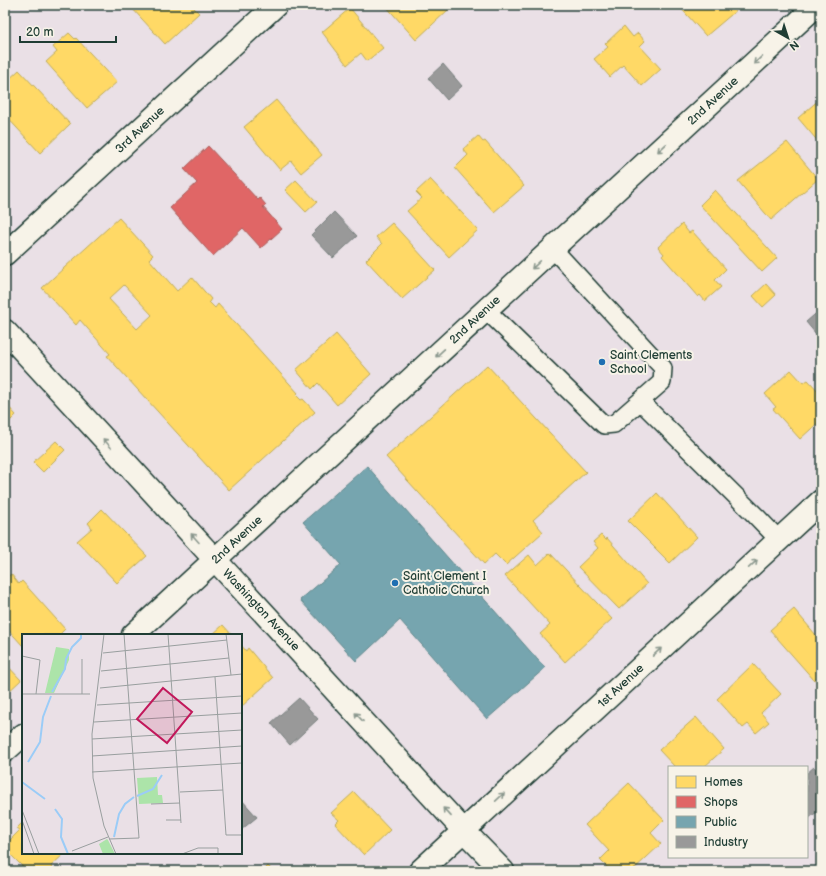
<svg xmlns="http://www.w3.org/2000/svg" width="826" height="876" viewBox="0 0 826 876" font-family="'Balsamiq Sans',sans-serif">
<rect width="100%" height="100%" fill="#eae0e6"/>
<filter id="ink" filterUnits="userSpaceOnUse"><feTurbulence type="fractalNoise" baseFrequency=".025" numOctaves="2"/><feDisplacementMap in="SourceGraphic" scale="8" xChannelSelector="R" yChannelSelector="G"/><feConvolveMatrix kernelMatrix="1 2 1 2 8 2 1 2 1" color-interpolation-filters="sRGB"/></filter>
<g filter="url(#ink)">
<!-- homes -->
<path fill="#ffd966" stroke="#bcaa57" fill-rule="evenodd" d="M 131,5 L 191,5 L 199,13 L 165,44 L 130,6 Z
M 385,5 L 446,5 L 449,9 L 416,40 Z
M 678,5 L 734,5 L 738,9 L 706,36 Z
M 350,8 L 383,48 L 367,61 L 361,53 L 347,65 L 322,32 Z
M 624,26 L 633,37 L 638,33 L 645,41 L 640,46 L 661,69 L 642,86 L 623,65 L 610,77 L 594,59 L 608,47 L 605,44 Z
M 69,33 L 75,39 L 76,38 L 117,82 L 87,108 L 46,62 L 57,52 L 53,47 Z
M 19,70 L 70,124 L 40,153 L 5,115 L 5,102 L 10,98 L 5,93 L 5,83 Z
M 821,98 L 821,145 L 798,118 Z
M 276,100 L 322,155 L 301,173 L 291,161 L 280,170 L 244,127 Z
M 478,136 L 483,142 L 485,141 L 524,186 L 494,212 L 455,168 L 468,155 L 463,149 Z
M 787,142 L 818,179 L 771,220 L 738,181 Z
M 430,179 L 478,230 L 449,257 L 407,211 L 422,198 L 416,192 Z
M 296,180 L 317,202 L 306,212 L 285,190 Z
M 715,190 L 777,258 L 762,272 L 700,205 Z
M 119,218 L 153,255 L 149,259 L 177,291 L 192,277 L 211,299 L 209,302 L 215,308 L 218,304 L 298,393 L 296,395 L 301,400 L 303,399 L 315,412 L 229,490 L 107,356 L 110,354 L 80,320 L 76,325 L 42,288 ZM 124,285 L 152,315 L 137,329 L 109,299 Z
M 392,223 L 435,270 L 402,299 L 366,260 L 382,244 L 376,237 Z
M 682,224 L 689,233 L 692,231 L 726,269 L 715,280 L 721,287 L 705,301 L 700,295 L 698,297 L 662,256 L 664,254 L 658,247 Z
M 766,284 L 776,295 L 763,307 L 753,296 Z
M 336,334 L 371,374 L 337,405 L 318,383 L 312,389 L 296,370 Z
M 487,365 L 586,472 L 533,520 L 543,532 L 506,565 L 495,554 L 484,564 L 386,457 Z
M 791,370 L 803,383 L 808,380 L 821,394 L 821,420 L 800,439 L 773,409 L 776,407 L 765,394 Z
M 5,403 L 16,415 L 5,426 Z
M 56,441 L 65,450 L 43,472 L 33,462 Z
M 657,493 L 697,537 L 670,563 L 628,521 Z
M 102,509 L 147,556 L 117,583 L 77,541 L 92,528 L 88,523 Z
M 601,535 L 606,540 L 607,538 L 647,584 L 619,609 L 578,567 L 598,548 L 593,542 Z
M 550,553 L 612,619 L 565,662 L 540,634 L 550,625 L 505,576 L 529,555 L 537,565 Z
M 11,574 L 19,584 L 22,581 L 65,629 L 59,635 L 23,635 L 23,646 L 5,626 L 5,586 L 7,584 L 5,582 L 5,579 Z
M 794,609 L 821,641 L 821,674 L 814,680 L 770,630 Z
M 223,625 L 232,635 L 212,635 Z
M 241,645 L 246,651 L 248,648 L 273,678 L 241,707 Z
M 5,663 L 21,680 L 5,695 Z
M 753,664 L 781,694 L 761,713 L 769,722 L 756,733 L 748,724 L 743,728 L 717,699 Z
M 696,717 L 724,749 L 704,767 L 675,767 L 659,750 Z
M 629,783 L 664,820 L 651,833 L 661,844 L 632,871 L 611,871 L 600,860 L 609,851 L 585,825 Z
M 354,792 L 390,830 L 364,855 L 335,824 L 339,820 L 331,813 Z
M 23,822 L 23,853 L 65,853 L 51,866 L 54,871 L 27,871 L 5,849 L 5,845 L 20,830 L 17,828 Z
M 124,866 L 128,871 L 119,871 Z
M 268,866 L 273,871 L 263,871 Z"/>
<!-- shops -->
<path fill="#e06666" stroke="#a65a57" d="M 208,146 L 258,200 L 260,198 L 266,205 L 263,207 L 282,229 L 261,248 L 243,228 L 213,256 L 170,208 L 197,183 L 184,169 Z"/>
<!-- public -->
<path fill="#76a5af" stroke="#5c868a" d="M 367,466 L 545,668 L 487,719 L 400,620 L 356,661 L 300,600 L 341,565 L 303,522 Z"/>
<!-- industry -->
<path fill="#999" stroke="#747d7b" d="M 443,64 L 462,86 L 447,100 L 428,78 Z
M 334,212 L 357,236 L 333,258 L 311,235 Z
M 821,309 L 821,340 L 806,322 Z
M 299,698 L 318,719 L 290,745 L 271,723 Z
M 814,767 L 821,775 L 821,809 L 809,818 L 807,816 L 807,773 Z
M 241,799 L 257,817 L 241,830 Z"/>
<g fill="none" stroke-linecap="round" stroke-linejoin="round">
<defs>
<path id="service" d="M 486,310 L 604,425 L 614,424 L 662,382 L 663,368 L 553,249
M 640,401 L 756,516 L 779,540"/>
<path id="minor" d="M 5,331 L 464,831 L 503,871
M 133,635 L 817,5
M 5,751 L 23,735
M 420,871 L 821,501"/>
<path id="tertiary" d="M 5,254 L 276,5"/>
</defs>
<!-- service casing -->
<use href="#service" stroke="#1f3d34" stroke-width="20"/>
<!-- minor casing -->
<use href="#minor" stroke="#1f3d34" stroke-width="25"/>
<!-- tertiary casing -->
<use href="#tertiary" stroke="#1f3d34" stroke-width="25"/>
<!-- service -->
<use href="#service" stroke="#f7f3e8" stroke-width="17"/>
<!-- minor -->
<use href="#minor" stroke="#f7f3e8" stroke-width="22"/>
<!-- tertiary -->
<use href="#tertiary" stroke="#f7f3e8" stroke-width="22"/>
</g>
<!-- one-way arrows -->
<defs><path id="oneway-shaft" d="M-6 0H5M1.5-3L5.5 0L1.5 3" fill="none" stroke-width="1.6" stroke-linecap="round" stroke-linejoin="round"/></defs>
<g stroke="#8b988e">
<use href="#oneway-shaft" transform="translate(758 60) rotate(137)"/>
<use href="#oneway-shaft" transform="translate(662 148) rotate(137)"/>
<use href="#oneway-shaft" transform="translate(536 265) rotate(137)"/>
<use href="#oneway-shaft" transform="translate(440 353) rotate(137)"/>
<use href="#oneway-shaft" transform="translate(107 443) rotate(-132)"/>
<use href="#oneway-shaft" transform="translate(195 538) rotate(-132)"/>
<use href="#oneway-shaft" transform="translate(753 564) rotate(-43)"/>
<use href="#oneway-shaft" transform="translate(657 652) rotate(-43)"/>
<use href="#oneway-shaft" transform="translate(359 717) rotate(-133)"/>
<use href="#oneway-shaft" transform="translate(500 797) rotate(-43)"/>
<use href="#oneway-shaft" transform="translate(447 812) rotate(-133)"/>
</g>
</g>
<!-- markers -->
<g fill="#1f6fb2" stroke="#f7f3e8" stroke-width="1.5">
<circle cx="602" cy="362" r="4"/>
<circle cx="395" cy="583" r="4"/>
</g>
<g text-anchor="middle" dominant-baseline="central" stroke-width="4" stroke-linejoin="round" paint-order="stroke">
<!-- street labels -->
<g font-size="12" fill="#1f3d34" stroke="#f7f3e8">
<text transform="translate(713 101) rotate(-43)">2nd Avenue</text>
<text transform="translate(140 130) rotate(-43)">3rd Avenue</text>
<text transform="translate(475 320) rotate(-43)">2nd Avenue</text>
<text transform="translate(237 540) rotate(-43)">2nd Avenue</text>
<text transform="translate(261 610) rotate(47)">Washington Avenue</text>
<text transform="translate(621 686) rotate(-43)">1st Avenue</text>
</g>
<!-- poi labels -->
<g font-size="12" fill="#1f3d34" stroke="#f7f3e8" text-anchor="start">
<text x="610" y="355">Saint Clements<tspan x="610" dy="14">School</tspan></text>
<text x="403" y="576">Saint Clement I<tspan x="403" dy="14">Catholic Church</tspan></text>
</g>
</g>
<!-- overview -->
<g transform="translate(22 634)">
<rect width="220" height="220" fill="#eae0e6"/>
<path d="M 34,13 L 47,15 L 47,26 L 32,59 L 23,59 ZM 135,143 L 136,161 L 140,161 L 141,169 L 117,170 L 115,144 ZM 85,205 L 86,206 L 93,220 L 81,220 L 77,210 Z" fill="#ace4a9"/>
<path fill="none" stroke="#9bccf7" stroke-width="2" d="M 30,58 L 43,35 L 44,25 L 50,13 L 59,4 L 59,0M 6,128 L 18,108 L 21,83 L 29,62M 0,148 L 23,165M 115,162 L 131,155 L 140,141M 33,175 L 40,185 L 39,203 L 46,220M 92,203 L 97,180 L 103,170 L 112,163"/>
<path fill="none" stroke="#999f9f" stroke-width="1" d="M 82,0 L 70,100 L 71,144 L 82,192 L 94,220M 146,0 L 159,189M 204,0 L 209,41M 81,19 L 205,6M 0,22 L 18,26 L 14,60M 79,37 L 207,24M 193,43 L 204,201 L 220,201M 78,54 L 220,40M 0,60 L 68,60M 60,60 L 60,25M 75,71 L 220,62M 72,88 L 220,79M 70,105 L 220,96M 70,122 L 220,112M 70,138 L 220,129M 158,158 L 201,156M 129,170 L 158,169M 220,173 L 220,190M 0,176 L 17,220M 0,186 L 12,220M 144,186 L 159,186M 87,205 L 117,204 L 102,0M 50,217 L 86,203M 160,220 L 176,214 L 196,214 L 196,220"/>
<path fill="#c2185b" fill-opacity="0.15" stroke="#c2185b" stroke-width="2" d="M 141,54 L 170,78 L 145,109 L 115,85 Z"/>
<rect width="220" height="220" fill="none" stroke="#1f3d34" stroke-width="2"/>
</g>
<!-- margin -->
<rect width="826" height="876" fill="none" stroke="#f7f3e8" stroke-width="20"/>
<rect x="10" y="10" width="806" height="856" fill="none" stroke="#1f3d34" stroke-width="1.5" filter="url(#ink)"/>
<!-- legend -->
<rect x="668" y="766" width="140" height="92" fill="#f7f3e8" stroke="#a1aaa0"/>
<rect x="676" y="776" width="20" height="12" fill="#ffd966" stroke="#a1aaa0"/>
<text x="704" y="786" font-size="12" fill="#1f3d34">Homes</text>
<rect x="676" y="796" width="20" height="12" fill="#e06666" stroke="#a1aaa0"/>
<text x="704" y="806" font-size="12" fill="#1f3d34">Shops</text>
<rect x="676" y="816" width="20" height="12" fill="#76a5af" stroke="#a1aaa0"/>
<text x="704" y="826" font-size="12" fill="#1f3d34">Public</text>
<rect x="676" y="836" width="20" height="12" fill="#999999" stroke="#a1aaa0"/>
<text x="704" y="846" font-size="12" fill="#1f3d34">Industry</text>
<!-- north arrow -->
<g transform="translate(788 38) rotate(141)" stroke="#f7f3e8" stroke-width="3" paint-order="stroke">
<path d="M0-3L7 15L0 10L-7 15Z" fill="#1f3d34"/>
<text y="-6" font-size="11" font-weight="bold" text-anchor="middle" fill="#1f3d34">N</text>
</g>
<!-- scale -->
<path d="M20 36v6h96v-6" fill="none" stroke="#1f3d34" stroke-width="2"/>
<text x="26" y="36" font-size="12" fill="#1f3d34" stroke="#f7f3e8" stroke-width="3" paint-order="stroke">20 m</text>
</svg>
